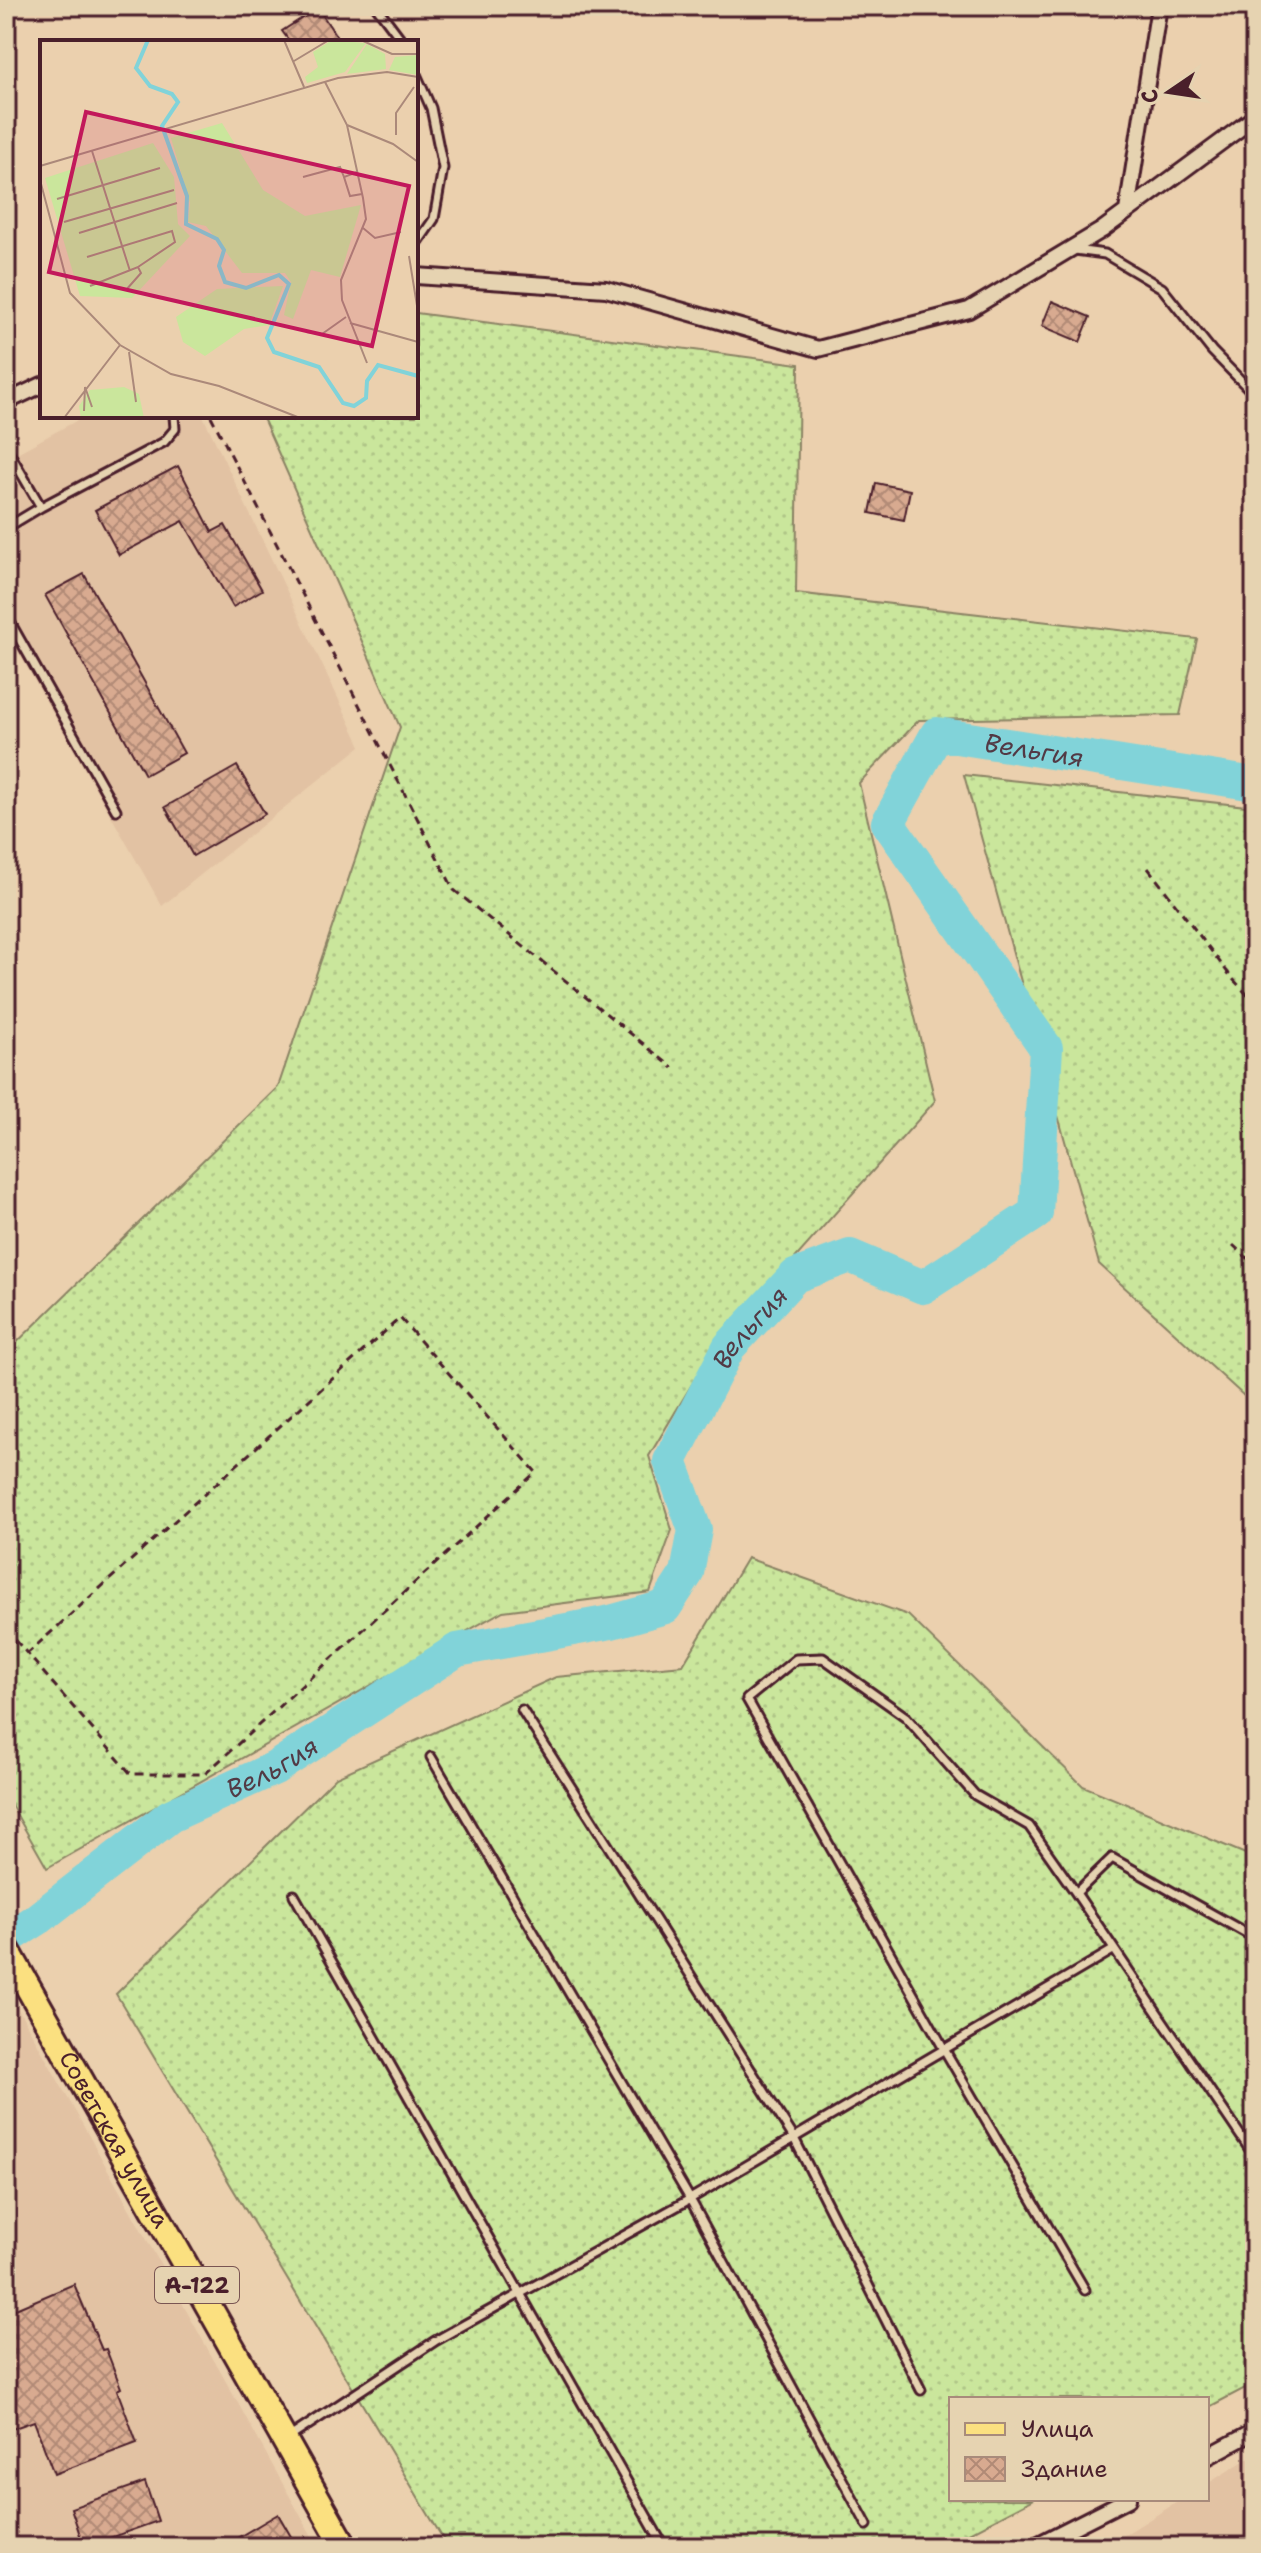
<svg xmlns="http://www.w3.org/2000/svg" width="1261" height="2553" viewBox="0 0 1261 2553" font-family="'Shantell Sans',sans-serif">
<defs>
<pattern id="grass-dots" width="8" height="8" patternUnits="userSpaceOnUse" patternTransform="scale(2)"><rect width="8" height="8" fill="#cae69c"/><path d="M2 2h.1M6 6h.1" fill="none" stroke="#afc587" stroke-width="1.8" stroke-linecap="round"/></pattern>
<pattern id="building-cross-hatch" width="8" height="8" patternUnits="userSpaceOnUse" patternTransform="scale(2)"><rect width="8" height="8" fill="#d8aa90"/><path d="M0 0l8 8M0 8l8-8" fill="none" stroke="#b18a76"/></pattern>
</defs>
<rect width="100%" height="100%" fill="#ebd0ae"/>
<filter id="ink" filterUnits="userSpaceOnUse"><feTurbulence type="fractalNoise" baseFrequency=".0125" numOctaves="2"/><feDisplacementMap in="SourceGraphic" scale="16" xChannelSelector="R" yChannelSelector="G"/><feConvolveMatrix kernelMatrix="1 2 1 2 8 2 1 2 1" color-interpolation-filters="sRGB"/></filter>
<g filter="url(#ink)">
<!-- built -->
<path fill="#e2c2a3" d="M 85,416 L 203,416 L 361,746 L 162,906 L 6,630 L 6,459 Z
M 6,1987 L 318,2547 L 6,2547 Z
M 1255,2454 L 1255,2547 L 1121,2547 L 1118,2539 L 1182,2499 L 1207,2499 L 1207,2484 Z"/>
<!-- grass -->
<path fill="url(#grass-dots)" stroke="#8a8264" stroke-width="2" d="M 416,313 L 799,364 L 796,593 L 1197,639 L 1180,715 L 919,720 L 859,783 L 935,1101 L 710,1354 L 649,1456 L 672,1530 L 650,1592 L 503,1611 L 47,1868 L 6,1796 L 6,1353 L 278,1087 L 400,727 L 262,416 L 416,416 Z
M 964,775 L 1255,807 L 1255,1406 L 1099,1264 Z
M 747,1558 L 908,1615 L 1083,1786 L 1255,1858 L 1255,2383 L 1207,2408 L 1207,2399 L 951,2399 L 951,2499 L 1034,2499 L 942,2547 L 448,2547 L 116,1994 L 336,1777 L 556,1677 L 683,1665 Z"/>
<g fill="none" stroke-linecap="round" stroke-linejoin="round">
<!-- river -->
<path stroke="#81d3d9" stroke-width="34" id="s1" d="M 6,1939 L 39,1918 L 170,1816 L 275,1768 L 457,1650 L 611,1622 L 665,1607 L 687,1573 L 695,1530 L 670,1461 L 729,1347 L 795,1276 L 850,1256 L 923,1287 L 1036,1213 L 1046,1048 L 888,823 L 937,734 L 1255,784"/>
</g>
<!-- building -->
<path fill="url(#building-cross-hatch)" stroke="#4a1f2b" stroke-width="2" d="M 318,8 L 340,42 L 290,42 L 282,31 Z
M 1052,301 L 1090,317 L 1080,342 L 1042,326 Z
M 178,466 L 212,532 L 225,525 L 262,590 L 233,607 L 183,521 L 119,555 L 95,510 Z
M 876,483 L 910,490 L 904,520 L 870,513 Z
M 84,574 L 184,753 L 145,775 L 45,595 Z
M 237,766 L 265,814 L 193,856 L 165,807 Z
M 74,2284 L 102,2350 L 106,2349 L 121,2388 L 117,2390 L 137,2443 L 54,2474 L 34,2421 L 6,2431 L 6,2313 Z
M 145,2482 L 158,2521 L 84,2547 L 71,2508 Z
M 278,2514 L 297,2547 L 222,2547 Z"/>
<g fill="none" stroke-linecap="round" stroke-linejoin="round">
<defs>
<path id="lane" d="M 376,6 L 403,42
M 416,74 L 431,108 L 443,168 L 434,219 L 416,245
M 1075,250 L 1105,254 L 1162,288 L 1212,351 L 1255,395
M 6,447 L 41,507 L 164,442 L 175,429 L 174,416
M 6,528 L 41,507
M 6,615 L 116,810
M 522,1710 L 794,2138 L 921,2390
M 431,1757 L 690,2199 L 867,2525
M 1076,1893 L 1029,1826 L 975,1795 L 906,1717 L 823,1658 L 796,1659 L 747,1699 L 944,2049 L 1085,2290
M 294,1895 L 664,2547
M 1255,1938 L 1112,1858 L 1076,1893 L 1255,2157
M 287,2439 L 435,2341 L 690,2199 L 1113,1950"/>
<path id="street" d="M 1127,211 L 1159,6
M 416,276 L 606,289 L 818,349 L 969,310 L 1102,230 L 1255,117
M 6,402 L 42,385
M 1207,2457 L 1255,2431
M 1033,2547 L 1128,2499"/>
<g id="primary">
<path id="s2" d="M 6,1948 L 345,2547"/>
</g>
</defs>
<!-- lane casing -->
<use href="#lane" stroke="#4a1f2b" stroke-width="13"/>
<!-- street casing -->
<use href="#street" stroke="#4a1f2b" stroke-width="20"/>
<!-- primary casing -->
<use href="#primary" stroke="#4a1f2b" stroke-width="30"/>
<!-- path -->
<path stroke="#4a1f2b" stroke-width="3" stroke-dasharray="8 6" stroke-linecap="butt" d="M 211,416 L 454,890 L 673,1068
M 1148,868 L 1232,978 L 1255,1003
M 1233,1245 L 1255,1265
M 6,1629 L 131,1774 L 205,1774 L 536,1472 L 400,1318 L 28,1653"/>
<!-- lane -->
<use href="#lane" stroke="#e6d3b1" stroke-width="7"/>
<!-- street -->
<use href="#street" stroke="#e6d3b1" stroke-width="14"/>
<!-- primary -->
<use href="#primary" stroke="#fbe080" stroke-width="24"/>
</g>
</g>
<g text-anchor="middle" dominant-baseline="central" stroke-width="7" stroke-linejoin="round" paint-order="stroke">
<!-- shield labels -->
<rect fill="#e6d3b1" stroke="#795553" stroke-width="2" x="155" y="2267" width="84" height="36" rx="6"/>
<g font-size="22" font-weight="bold" fill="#4a1f2b">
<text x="197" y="2285">А-122</text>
</g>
<!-- street labels -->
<g font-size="24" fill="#4a1f2b" stroke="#e6d3b1">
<text stroke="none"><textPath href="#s2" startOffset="220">Советская улица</textPath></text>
</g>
<!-- water labels -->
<g font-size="26" font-style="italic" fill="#523a45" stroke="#e6d3b1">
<text stroke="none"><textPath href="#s1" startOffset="2046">Вельгия</textPath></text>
<text stroke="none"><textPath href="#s1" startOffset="1064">Вельгия</textPath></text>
<text stroke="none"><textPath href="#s1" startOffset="318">Вельгия</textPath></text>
</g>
</g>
<!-- overview -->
<g transform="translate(40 40)">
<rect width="378" height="378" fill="#ebd0ae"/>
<path d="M 292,0 L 326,3 L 305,32 L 267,43 L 265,37 L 278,27 L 273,12 ZM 327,4 L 345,14 L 346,29 L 307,34 ZM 378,15 L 378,35 L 349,30 L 355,17 ZM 182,83 L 223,150 L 265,176 L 321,165 L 300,237 L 271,230 L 253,279 L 244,275 L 251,242 L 245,233 L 202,233 L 166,186 L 148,182 L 150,163 L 131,98 ZM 113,103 L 134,137 L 138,184 L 150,196 L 92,258 L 40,256 L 5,138 ZM 243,246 L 229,285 L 204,289 L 165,316 L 143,302 L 136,277 L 177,249 Z" fill="#cae69c"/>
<path d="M 84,347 L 99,354 L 104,378 L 41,378 L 39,366 L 50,350 Z" fill="#cae69c"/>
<path fill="none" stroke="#81d3d9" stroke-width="4" d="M 108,0 L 96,28 L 110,46 L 132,54 L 138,62 L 122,86 L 147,156 L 146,184 L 177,199 L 184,210 L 179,226 L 185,242 L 206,248 L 239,235 L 249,244 L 227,298 L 234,312 L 279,327 L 303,363 L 314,366 L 326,358 L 327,341 L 338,325 L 378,336"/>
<path fill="none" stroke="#ab897a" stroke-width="2" d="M 0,0 L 0,34M 244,0 L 264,47M 321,0 L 352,14 L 378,14M 254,21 L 289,0M 285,42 L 307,85 L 323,158 L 326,179 L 301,240 L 302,260 L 327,323M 307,85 L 353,104 L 378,122M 356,95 L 356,73 L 374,47M 52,111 L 90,231M 0,126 L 298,38 L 347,32 L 378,37M 317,132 L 304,137 L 310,156 L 322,154M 263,137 L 300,127 L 304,137M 0,140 L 30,253 L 80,305 L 131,334 L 179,346 L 260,378M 17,159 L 120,128M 24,182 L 134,150M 323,188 L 335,198 L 361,192M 39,193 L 137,163M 369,216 L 378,272M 47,217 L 132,191 L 135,202 L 98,227M 50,246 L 98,227 L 101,233 L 86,250M 310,283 L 378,302M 266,292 L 282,294 L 306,277M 89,312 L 96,362M 44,371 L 45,347 L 52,367M 24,378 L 80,305"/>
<path fill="#c2185b" fill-opacity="0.15" stroke="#c2185b" stroke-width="4" d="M 46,72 L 369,146 L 332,306 L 9,232 Z"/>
<rect width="378" height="378" fill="none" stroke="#4a1f2b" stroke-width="4"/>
</g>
<!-- margin -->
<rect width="1261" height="2553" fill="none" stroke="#e6d3b1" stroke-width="32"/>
<rect x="16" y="16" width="1229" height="2521" fill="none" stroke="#4a1f2b" stroke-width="3" filter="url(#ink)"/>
<!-- legend -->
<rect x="949" y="2397" width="260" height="104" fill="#e6d3b1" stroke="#a88b7b" stroke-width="2"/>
<rect x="965" y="2423" width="40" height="12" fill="#fbe080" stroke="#a88b7b" stroke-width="2"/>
<text x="1021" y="2437" font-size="24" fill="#4a1f2b">Улица</text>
<rect x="965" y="2457" width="40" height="24" fill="url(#building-cross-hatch)" stroke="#a88b7b" stroke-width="2"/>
<text x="1021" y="2477" font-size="24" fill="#4a1f2b">Здание</text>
<!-- north arrow -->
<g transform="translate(1169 92) rotate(257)" stroke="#e6d3b1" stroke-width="6" paint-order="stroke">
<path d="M0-6L14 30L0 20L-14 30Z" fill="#4a1f2b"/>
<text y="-12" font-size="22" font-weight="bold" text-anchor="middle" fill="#4a1f2b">С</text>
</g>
</svg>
